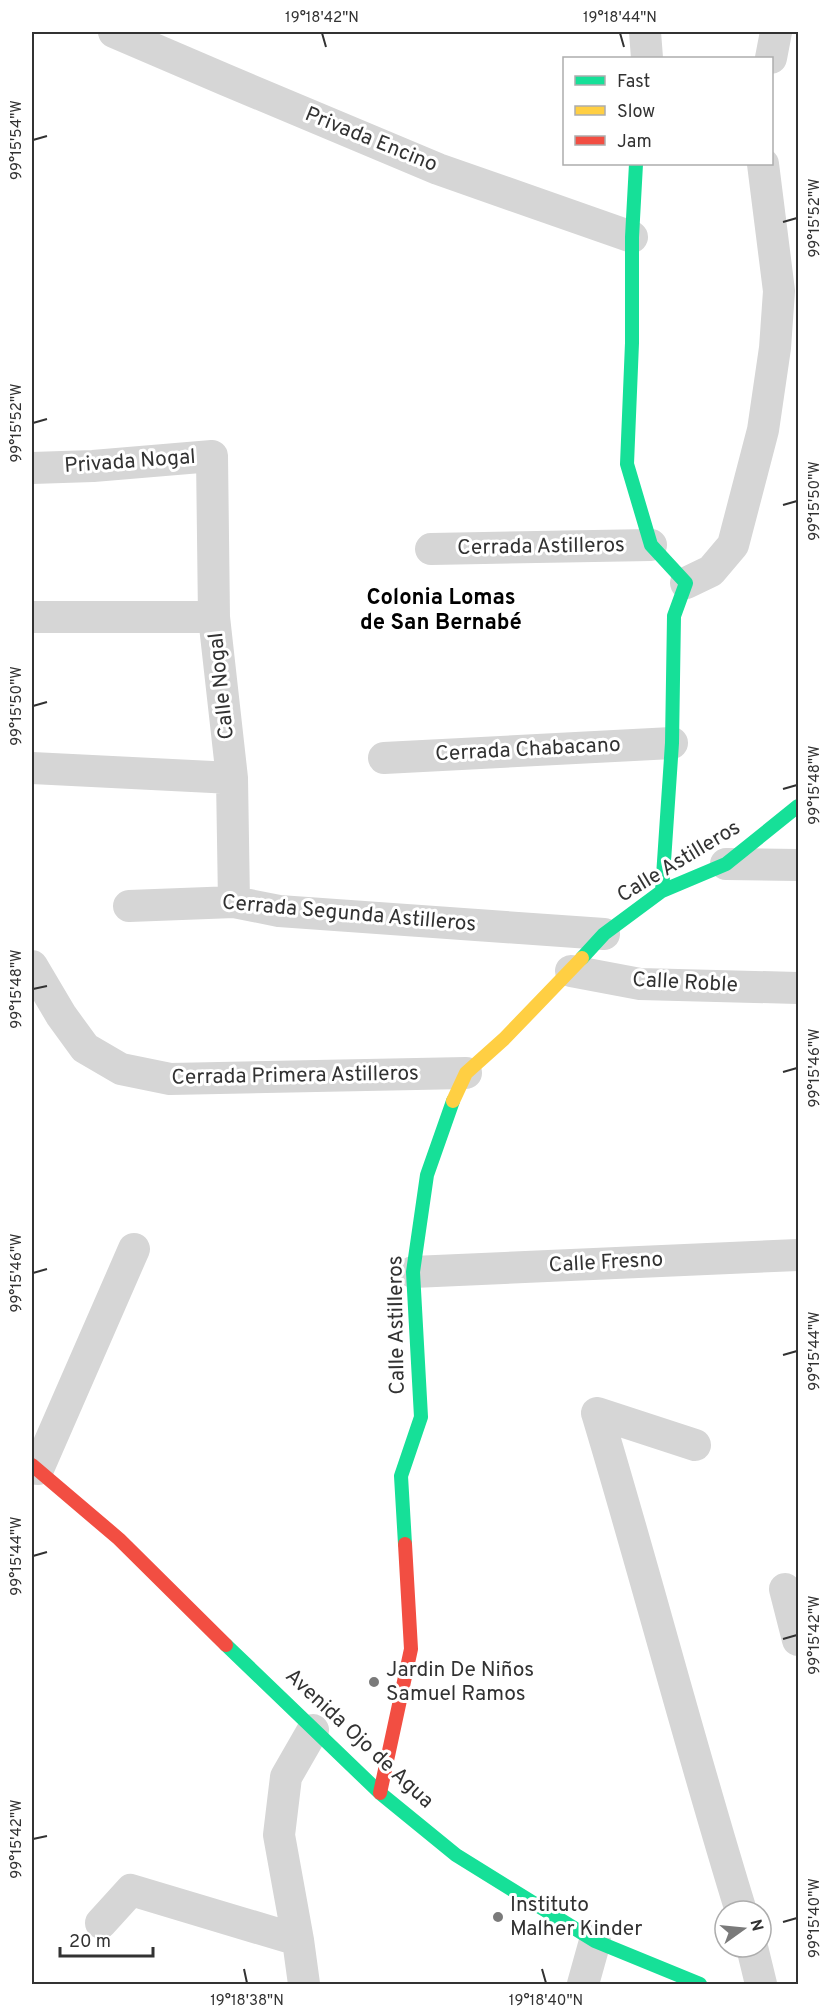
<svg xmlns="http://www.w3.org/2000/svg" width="830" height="2016" viewBox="0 0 830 2016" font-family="Overpass,sans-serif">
<rect width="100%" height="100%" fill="#fff"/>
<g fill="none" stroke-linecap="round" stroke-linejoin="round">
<!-- street -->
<path stroke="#d6d6d6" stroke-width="32" d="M 114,32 L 226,80 L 438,169 L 632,237
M 645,32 L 647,58
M 771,58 L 776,32
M 32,468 L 93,466 L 212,456 L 214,617 L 232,778 L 234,902
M 431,549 L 651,545
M 686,583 L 711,571 L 733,545 L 763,430 L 775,348 L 779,291 L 763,164
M 32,617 L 214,617
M 384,758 L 672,743
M 32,768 L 232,778
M 726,864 L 798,865
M 129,906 L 234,902 L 279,911 L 604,934
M 32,966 L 61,1015 L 85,1048 L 121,1069 L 170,1079 L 466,1073
M 571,971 L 640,984 L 798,988
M 413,1272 L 798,1255
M 597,1413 C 647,1579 690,1746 741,1911
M 597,1413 L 695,1445
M 38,1469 L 134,1249
M 785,1589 L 798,1640
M 101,1923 L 131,1890 L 298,1940
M 752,1947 L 761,1984
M 304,1984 L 298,1940 L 279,1835 L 286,1777 L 313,1730
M 583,1984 L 595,1941"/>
<!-- fast -->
<path stroke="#16e098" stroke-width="14" d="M 636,164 L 632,237 L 632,343 L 627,464 L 651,545 L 686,583 L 674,616 L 672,743 L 662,891
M 582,958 L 604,934 L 662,891 L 726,864 L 798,806
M 405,1544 L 401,1476 L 421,1417 L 413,1272 L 427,1175 L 453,1101
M 226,1645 L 380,1793 L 456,1855 L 595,1941 L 700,1984"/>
<!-- slow -->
<path stroke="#ffcf43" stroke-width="14" d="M 453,1101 L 466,1073 L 504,1039 L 582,958"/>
<!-- jam -->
<path stroke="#f24e42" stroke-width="14" d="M 32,1465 L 119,1539 L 226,1645
M 380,1793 L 411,1649 L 405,1544"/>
</g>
<!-- ticks -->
<path fill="none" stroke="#323232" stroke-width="2" d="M 322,33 L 326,47M 620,33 L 624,47M 33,140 L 47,136M 783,222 L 797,218M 33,423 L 47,419M 783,505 L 797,501M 33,706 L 47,702M 783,789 L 797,785M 33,989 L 47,986M 783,1072 L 797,1068M 33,1273 L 47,1269M 783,1355 L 797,1351M 33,1556 L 47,1552M 783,1639 L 797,1635M 33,1839 L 47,1836M 783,1922 L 797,1918M 244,1969 L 247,1983M 542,1969 L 546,1983"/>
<!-- markers -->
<g fill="#7a7a7a" stroke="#fff" stroke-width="2">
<circle cx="374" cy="1682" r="6"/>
<circle cx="498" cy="1917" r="6"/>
</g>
<g text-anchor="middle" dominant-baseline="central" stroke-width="6" stroke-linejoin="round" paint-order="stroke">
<!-- street labels -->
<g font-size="21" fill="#323232" stroke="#fff">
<text transform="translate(371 140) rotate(22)">Privada Encino</text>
<text transform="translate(130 462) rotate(-4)">Privada Nogal</text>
<text transform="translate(541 547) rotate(-1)">Cerrada Astilleros</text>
<text transform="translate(222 686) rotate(-96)">Calle Nogal</text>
<text transform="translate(528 750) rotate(-3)">Cerrada Chabacano</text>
<text transform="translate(679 862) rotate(-31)">Calle Astilleros</text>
<text transform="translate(349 914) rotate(5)">Cerrada Segunda Astilleros</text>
<text transform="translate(685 983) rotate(3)">Calle Roble</text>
<text transform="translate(295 1076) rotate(-1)">Cerrada Primera Astilleros</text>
<text transform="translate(606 1263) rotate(-3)">Calle Fresno</text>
<text transform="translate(397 1325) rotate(-91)">Calle Astilleros</text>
<text transform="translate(359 1739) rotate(43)">Avenida Ojo de Agua</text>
</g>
<!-- poi labels -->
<g font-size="21" fill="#323232" stroke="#fff" text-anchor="start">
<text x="386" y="1670">Jardin De Niños<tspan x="386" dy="24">Samuel Ramos</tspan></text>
<text x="510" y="1905">Instituto<tspan x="510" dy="24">Malher Kinder</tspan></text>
</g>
<!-- neighbourhood labels -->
<g font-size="22" font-weight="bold" fill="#000" stroke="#fff">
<text x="441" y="598">Colonia Lomas<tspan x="441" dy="25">de San Bernabé</tspan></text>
</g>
</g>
<!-- border -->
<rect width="830" height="2016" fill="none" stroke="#ffffff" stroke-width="66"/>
<!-- legend -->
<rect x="563" y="57" width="210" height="108" fill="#ffffff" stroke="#adadad" stroke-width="1.5"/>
<rect x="575" y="76" width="30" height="9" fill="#16e098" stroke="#adadad" stroke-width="1.5"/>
<text x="617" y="87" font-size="18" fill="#323232">Fast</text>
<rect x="575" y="106" width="30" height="9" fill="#ffcf43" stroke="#adadad" stroke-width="1.5"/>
<text x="617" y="117" font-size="18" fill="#323232">Slow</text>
<rect x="575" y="136" width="30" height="9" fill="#f24e42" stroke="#adadad" stroke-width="1.5"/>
<text x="617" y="147" font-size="18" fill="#323232">Jam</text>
<!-- north arrow -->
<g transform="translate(743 1929) rotate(75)"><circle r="28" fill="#ffffff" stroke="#adadad" stroke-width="1.5"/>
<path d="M0-4.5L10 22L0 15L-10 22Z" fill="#7a7a7a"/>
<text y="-9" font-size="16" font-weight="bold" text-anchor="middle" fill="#323232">N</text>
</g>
<!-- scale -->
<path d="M60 1947v9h93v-9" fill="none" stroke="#323232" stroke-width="3"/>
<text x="69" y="1947" font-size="18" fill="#323232" stroke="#ffffff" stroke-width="4.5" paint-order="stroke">20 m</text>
<rect x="33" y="33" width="764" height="1950" fill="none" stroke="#323232" stroke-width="2"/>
<g font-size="15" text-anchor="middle" fill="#323232">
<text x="322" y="22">19°18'42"N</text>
<text x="620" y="22">19°18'44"N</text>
<text transform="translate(16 140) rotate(-90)" y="5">99°15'54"W</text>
<text transform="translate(814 218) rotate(-90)" y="5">99°15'52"W</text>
<text transform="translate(16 423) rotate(-90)" y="5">99°15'52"W</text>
<text transform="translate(814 501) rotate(-90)" y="5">99°15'50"W</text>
<text transform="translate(16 706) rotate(-90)" y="5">99°15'50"W</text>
<text transform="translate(814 785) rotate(-90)" y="5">99°15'48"W</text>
<text transform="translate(16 989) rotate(-90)" y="5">99°15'48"W</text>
<text transform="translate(814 1068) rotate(-90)" y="5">99°15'46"W</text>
<text transform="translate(16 1273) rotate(-90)" y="5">99°15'46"W</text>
<text transform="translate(814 1351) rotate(-90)" y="5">99°15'44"W</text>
<text transform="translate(16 1556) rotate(-90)" y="5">99°15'44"W</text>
<text transform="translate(814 1635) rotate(-90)" y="5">99°15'42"W</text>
<text transform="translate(16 1839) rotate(-90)" y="5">99°15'42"W</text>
<text transform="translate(814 1918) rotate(-90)" y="5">99°15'40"W</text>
<text x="247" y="2005">19°18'38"N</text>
<text x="546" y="2005">19°18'40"N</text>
</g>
</svg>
